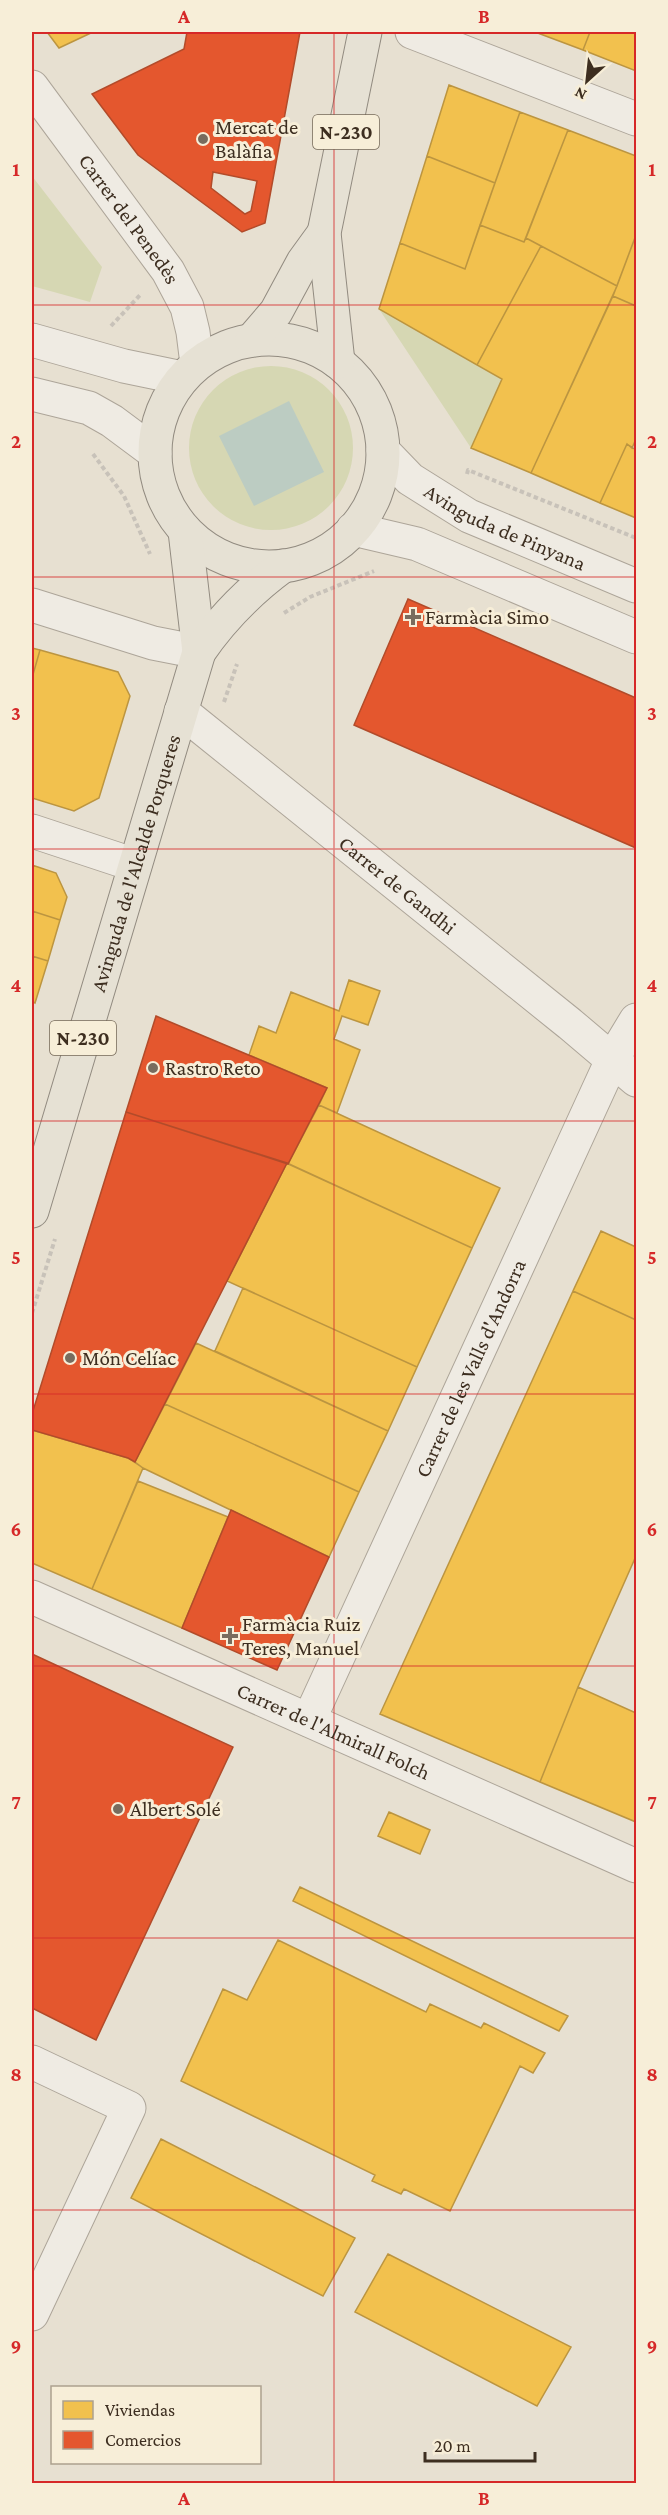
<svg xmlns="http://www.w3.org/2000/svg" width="668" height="2515" viewBox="0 0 668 2515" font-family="'Crimson Pro',serif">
<rect width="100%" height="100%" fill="#e7e0d1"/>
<!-- green -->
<path fill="#d6d7b3" d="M 32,176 L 102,267 L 90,302 L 32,286 Z
M 379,309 L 502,379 L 471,448 Z
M189 448a82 82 0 1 1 164 0a82 82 0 1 1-164 0Z"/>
<!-- water -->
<path fill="#bcccc2" d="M 289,401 L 324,472 L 254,506 L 219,436 Z"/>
<!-- homes -->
<path fill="#f2c14e" stroke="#bc9540" stroke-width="1.5" d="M 47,32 L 93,32 L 59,48 Z
M 535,32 L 590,32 L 583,50 Z
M 590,32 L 636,32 L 636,71 L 583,50 Z
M 449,85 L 520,112 L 495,183 L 427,156 Z
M 520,112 L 568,130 L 524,242 L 480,225 Z
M 568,130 L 636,156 L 636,235 L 617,286 L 526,238 Z
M 427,156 L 495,183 L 465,269 L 400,243 Z
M 480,225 L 524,242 L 526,238 L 541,246 L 477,365 L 379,309 L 400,243 L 465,269 Z
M 636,235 L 636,306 L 613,296 Z
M 541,246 L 617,286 L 531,473 L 471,448 L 502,379 L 477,365 Z
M 613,296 L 636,306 L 636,439 L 632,448 L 627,444 L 600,503 L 531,473 Z
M 627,444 L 636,450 L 636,518 L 600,503 Z
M 32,648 L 40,650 L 32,678 Z
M 40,650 L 118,672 L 130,696 L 99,798 L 74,811 L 32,798 L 32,678 Z
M 32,865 L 56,873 L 67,897 L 60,920 L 32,911 Z
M 32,911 L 60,920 L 48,961 L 32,956 Z
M 32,956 L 48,961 L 35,1003 L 32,1001 Z
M 349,980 L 380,991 L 368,1025 L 342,1016 L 334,1039 L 360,1050 L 337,1113 L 319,1105 L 327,1088 L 249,1055 L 259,1026 L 276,1033 L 291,992 L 339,1011 Z
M 319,1105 L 500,1188 L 472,1248 L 288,1164 Z
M 287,1163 L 472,1248 L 417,1367 L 227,1281 Z
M 601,1231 L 636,1247 L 636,1320 L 573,1291 Z
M 243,1288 L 417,1367 L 388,1431 L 215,1351 Z
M 573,1291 L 636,1320 L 636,1556 L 578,1687 L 540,1782 L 380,1714 Z
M 196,1343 L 388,1431 L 359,1492 L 165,1404 Z
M 165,1404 L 359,1492 L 329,1557 L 143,1468 L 135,1462 Z
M 32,1430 L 128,1458 L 143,1468 L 92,1589 L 32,1563 Z
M 138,1481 L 228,1517 L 182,1628 L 92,1589 Z
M 578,1687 L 636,1713 L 636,1822 L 540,1782 Z
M 389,1812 L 430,1830 L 420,1854 L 378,1836 Z
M 300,1887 L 568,2016 L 559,2031 L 293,1901 Z
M 278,1940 L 426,2012 L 430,2004 L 481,2028 L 484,2023 L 545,2053 L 533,2073 L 520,2066 L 450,2211 L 404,2189 L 401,2194 L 372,2181 L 375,2175 L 181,2081 L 223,1989 L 247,2000 Z
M 161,2139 L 355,2238 L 323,2296 L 131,2198 Z
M 388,2254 L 571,2347 L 537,2406 L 355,2312 Z"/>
<!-- shops -->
<path fill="#e4572e" stroke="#b24b2a" stroke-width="1.5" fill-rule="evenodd" d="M 187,32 L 300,32 L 265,223 L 242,232 L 138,155 L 92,94 L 184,49 ZM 213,172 L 257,181 L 251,211 L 245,214 L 211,188 Z
M 408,599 L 636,698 L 636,848 L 354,725 Z
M 156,1016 L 327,1088 L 288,1164 L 126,1112 Z
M 126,1112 L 287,1163 L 135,1462 L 128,1458 L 32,1430 L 32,1414 Z
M 231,1510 L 329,1557 L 277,1670 L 182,1628 Z
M 32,1654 L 233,1747 L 96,2040 L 32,2008 Z"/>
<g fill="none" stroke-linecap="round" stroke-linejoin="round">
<defs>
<g id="minor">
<path d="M 412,32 L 636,119"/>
<path id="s1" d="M 32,87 L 168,271 L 187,307 L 193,332 L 197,364"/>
<path d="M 32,605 L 153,643 L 199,652"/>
<path id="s2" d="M 181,711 L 570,1024 L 636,1080"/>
<path d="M 32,831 L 135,865"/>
<path id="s3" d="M 32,1597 L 636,1866"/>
<path id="s4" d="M 309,1720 L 613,1058 L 636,1020"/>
<path d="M 32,2062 L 129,2108 L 32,2314"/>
</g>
<g id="tertiary">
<path d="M 32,340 L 124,366 L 182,378"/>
<path d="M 32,394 L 89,408 L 112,421 L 155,453"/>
<path id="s5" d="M 383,451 L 410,479 L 469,516 L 636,586"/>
<path d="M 353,529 L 417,544 L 636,637"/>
</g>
<g id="primary">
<circle cx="269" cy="453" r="114"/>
<path d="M 252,340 L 276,312 L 303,262 L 324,233"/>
<path d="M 338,362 L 324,233 L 365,32"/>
<path d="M 185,531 L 199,652"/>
<path id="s6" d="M 32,1211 L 199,652 C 223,617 249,591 283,566"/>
</g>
</defs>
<!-- minor casing -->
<use href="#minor" stroke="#ada599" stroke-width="35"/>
<!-- tertiary casing -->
<use href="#tertiary" stroke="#ada599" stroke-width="35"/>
<!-- primary casing -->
<use href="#primary" stroke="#928b80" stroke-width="35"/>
<!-- path -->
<path stroke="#c8c2b9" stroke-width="4" stroke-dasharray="4.5 3" stroke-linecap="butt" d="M 111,326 L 141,294
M 93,454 L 124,496 L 150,554
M 467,474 L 468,470 L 636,538
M 284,613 L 310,597 L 374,571
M 224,702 L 237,664
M 32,1313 L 55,1239"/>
<!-- minor -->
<use href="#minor" stroke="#efebe3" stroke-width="33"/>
<!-- tertiary -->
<use href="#tertiary" stroke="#efebe3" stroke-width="33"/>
<!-- primary -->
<use href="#primary" stroke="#e6e1d4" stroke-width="33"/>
</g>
<!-- grid -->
<path fill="none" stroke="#d62828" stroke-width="1.5" stroke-opacity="0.55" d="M 334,32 L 334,2484M 32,305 L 636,305M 32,577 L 636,577M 32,849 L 636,849M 32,1121 L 636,1121M 32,1394 L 636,1394M 32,1666 L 636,1666M 32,1938 L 636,1938M 32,2210 L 636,2210"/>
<!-- markers -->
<g fill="#786c5e" stroke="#f7eed8" stroke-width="2">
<circle cx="203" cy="139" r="6"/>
<path d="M410 608h6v6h6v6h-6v6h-6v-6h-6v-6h6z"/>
<circle cx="153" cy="1068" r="6"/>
<circle cx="70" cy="1358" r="6"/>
<path d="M227 1627h6v6h6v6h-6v6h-6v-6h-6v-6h6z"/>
<circle cx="118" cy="1809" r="6"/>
</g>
<g text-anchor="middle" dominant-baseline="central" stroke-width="6" stroke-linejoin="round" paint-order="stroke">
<!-- shield labels -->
<g fill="#f7eed8" stroke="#756857" stroke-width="1.5">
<rect x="313" y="115" width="66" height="34" rx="4.5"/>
<rect x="50" y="1021" width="66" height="34" rx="4.5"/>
</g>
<g font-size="20" font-weight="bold" fill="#3d2e20">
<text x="346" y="132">N-230</text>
<text x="83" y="1038">N-230</text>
</g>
<!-- poi labels -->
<g font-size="21" fill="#3d2e20" stroke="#f7eed8" text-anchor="start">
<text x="215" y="127">Mercat de<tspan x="215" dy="24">Balàfia</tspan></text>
<text x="425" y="617">Farmàcia Simo</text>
<text x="165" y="1068">Rastro Reto</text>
<text x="82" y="1358">Món Celíac</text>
<text x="242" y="1624">Farmàcia Ruiz<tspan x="242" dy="24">Teres, Manuel</tspan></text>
<text x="130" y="1809">Albert Solé</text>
</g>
<!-- street labels -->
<g font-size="21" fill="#3d2e20" stroke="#f7eed8">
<text stroke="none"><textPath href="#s1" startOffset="164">Carrer del Penedès</textPath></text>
<text stroke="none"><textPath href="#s5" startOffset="146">Avinguda de Pinyana</textPath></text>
<text stroke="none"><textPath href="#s6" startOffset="363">Avinguda de l'Alcalde Porqueres</textPath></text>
<text stroke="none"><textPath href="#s2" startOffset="278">Carrer de Gandhi</textPath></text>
<text stroke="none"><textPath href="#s4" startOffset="387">Carrer de les Valls d'Andorra</textPath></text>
<text stroke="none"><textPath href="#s3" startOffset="330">Carrer de l'Almirall Folch</textPath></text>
</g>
</g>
<!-- border -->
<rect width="668" height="2515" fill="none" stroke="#f7eed8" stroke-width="66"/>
<!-- legend -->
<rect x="51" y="2386" width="210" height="78" fill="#f7eed8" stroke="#ada18e" stroke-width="1.5"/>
<rect x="63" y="2401" width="30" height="18" fill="#f2c14e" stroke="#ada18e" stroke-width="1.5"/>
<text x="105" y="2416" font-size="18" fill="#3d2e20">Viviendas</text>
<rect x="63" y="2431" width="30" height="18" fill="#e4572e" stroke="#ada18e" stroke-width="1.5"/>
<text x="105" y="2446" font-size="18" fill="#3d2e20">Comercios</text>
<!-- north arrow -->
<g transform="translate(587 81) rotate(207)" stroke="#f7eed8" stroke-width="4.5" paint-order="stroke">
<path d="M0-4.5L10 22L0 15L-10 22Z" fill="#3d2e20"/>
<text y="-9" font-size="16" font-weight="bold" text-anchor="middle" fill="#3d2e20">N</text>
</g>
<!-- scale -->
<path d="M425 2452v9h110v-9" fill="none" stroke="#3d2e20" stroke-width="3"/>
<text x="434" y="2452" font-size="18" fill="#3d2e20" stroke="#f7eed8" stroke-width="4.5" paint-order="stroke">20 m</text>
<rect x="33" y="33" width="602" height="2449" fill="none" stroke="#d62828" stroke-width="2"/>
<g font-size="20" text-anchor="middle" font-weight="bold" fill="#d62828">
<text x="184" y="23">A</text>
<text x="484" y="23">B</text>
<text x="16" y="176">1</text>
<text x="652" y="176">1</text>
<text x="16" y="448">2</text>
<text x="652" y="448">2</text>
<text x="16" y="720">3</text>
<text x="652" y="720">3</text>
<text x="16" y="992">4</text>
<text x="652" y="992">4</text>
<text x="16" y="1264">5</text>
<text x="652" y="1264">5</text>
<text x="16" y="1536">6</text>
<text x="652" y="1536">6</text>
<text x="16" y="1809">7</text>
<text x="652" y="1809">7</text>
<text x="16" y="2081">8</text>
<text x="652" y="2081">8</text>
<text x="16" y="2353">9</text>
<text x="652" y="2353">9</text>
<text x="184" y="2505">A</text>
<text x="484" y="2505">B</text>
</g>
</svg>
